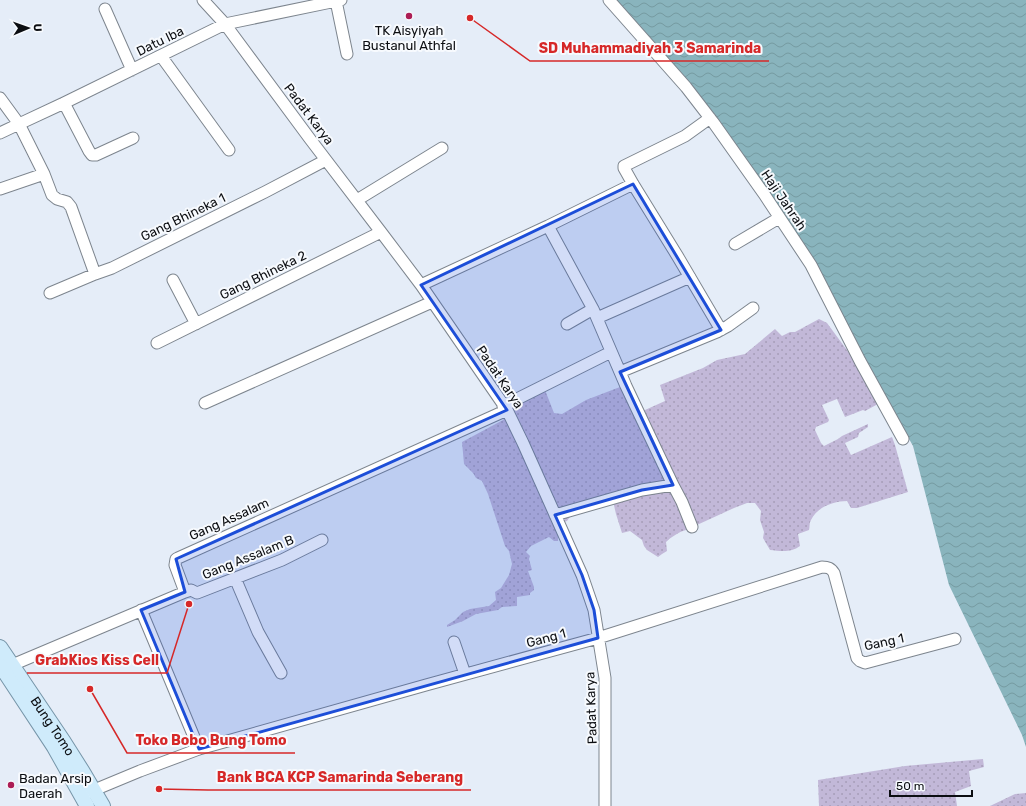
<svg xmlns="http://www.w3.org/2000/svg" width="1026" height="806" viewBox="0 0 1026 806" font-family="Rubik,sans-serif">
<defs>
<pattern id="grass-dots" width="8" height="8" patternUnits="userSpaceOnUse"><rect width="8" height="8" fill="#c2b8d8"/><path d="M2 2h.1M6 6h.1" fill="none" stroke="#a69db8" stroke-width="1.8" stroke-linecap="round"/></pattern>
<pattern id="water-waves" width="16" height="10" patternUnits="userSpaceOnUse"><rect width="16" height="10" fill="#89b4bd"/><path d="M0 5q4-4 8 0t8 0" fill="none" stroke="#759aa1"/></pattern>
</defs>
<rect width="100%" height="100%" fill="#e5edf8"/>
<!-- grass -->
<path fill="url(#grass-dots)" d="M 819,319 L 827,323 L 852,357 L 878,404 L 865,411 L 863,410 L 845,417 L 837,399 L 822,405 L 829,420 L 828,422 L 816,427 L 815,430 L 821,443 L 824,446 L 838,439 L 842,436 L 868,424 L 868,427 L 859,433 L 858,437 L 845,443 L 851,455 L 892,437 L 895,445 L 908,492 L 857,508 L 851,508 L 847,501 C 834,501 817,507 811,520 C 809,523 810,527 809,530 L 798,534 L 800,546 C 791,553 780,551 770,550 L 763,538 L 764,532 L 760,520 L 761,511 L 755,503 L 747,503 L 734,508 L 686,530 C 680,531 670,538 666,542 L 667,551 L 662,554 L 658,557 L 647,550 L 644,546 L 642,540 L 630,531 L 622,533 L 616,514 L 613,501 L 572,514 L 567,521 L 561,523 L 556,528 L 558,537 L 558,541 L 554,541 L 549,537 L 531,546 L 526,552 L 530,556 L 529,559 L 532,570 L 528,571 L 534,587 L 534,590 L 530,593 L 530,595 L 517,597 L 517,606 L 502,607 L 498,610 L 476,614 L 463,621 L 447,627 L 447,625 L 455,620 L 463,612 L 470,609 L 489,606 L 496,600 L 495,592 L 501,588 L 509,575 L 512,564 L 509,551 L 505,546 L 488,494 L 482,481 L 476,478 L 473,473 L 464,464 L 462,442 L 503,420 L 512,407 L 545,390 L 554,413 L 562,414 L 586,400 L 620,387 L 633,414 L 645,410 L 665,401 L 660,385 L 703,368 L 717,360 L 745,354 L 775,329 L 782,336 L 790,332 L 795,332 Z
M 983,759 L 984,767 L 969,771 L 971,786 L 955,792 L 957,806 L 819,806 L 818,780 L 905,766 Z
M 1026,793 L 1026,806 L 990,806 L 1015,794 Z"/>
<!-- water -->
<path fill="url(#water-waves)" d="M 616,0 L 1026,0 L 1026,747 L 1022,735 L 949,585 L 913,446 L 857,346 L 819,268 L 766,194 Z"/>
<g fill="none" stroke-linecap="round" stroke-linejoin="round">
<defs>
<path id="minor" d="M 203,0 L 225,24 L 310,139 L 381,232 L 421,285 L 507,410 L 523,443 L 582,575 L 594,610 L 605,678 L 605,806
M 609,0 L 686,87 L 713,122 L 764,194 L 811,265 L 860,361 L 903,439
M 336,1 L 347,54
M 105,9 L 132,70
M 161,56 L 229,150
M 0,98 L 19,124 L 44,174 L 52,195 L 57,199 L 67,202 L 71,207 L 95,274
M 64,103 L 89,151 L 92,155 L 96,155 L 133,138
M 710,118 L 685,136 L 624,166 L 624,168 L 633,184 L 678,257 L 721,330
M 0,133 L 19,124 L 64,103 L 225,24 L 341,0
M 0,189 L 44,174
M 357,200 L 442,148
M 548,226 L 593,309 L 626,386 L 673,485
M 735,244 L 779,218
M 173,280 L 196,324
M 421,285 L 548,226 L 633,184
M 50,293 L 95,274 L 112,268 L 265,192 L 326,160
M 597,318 L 690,277
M 567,324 L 593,309
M 157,343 L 381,232
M 620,372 L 717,332 L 728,326 L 753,308
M 205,403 L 432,302
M 503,406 L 611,352
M 555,515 L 642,490 L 673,485 L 682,502 L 692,527
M 235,578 L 258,632 L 281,673
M 185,592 L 191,590 L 197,593 L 282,560 L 322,540
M 141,610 L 199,749
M 454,642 L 465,674
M 5,668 L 185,592 L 175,565 L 176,559 L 178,558 L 507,410
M 87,793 L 140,771 L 199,749 L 426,685 L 598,638 L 822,567 C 828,567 831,568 834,573 L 857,658 L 860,661 L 865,663 L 955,639"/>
<g id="major">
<path id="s1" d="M 0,647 L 64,742 L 83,772 L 103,806"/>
<path d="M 0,665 L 54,747 L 87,806"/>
</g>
</defs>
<!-- minor casing -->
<use href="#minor" stroke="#7d858e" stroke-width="13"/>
<!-- major casing -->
<use href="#major" stroke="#7695a8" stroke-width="16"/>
<!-- minor -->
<use href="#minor" stroke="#fff" stroke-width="11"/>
<!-- major -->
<use href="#major" stroke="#cfebfb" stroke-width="14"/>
</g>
<!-- marked area -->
<path fill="#1d4ed8" fill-opacity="0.2" stroke="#1d4ed8" stroke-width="3" stroke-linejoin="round" d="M 633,184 L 721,330 L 620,372 L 673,485 L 642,490 L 555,515 L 582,575 L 594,610 L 598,638 L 199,749 L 141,610 L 185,592 L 176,559 L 507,410 L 421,285 Z"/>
<!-- markers -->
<g fill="#ac1d55" stroke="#f7fafe" stroke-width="1.5">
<circle cx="409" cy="16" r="4"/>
<circle cx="11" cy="785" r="4"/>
</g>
<g text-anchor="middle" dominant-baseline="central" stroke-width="4" stroke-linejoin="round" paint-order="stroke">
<!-- poi labels -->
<g font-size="13" fill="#0c0e12" stroke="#f7fafe">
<text x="409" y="30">TK Aisyiyah<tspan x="409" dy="15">Bustanul Athfal</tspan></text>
<text x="19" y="778" text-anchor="start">Badan Arsip<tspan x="19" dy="15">Daerah</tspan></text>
</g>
<!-- street labels -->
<g font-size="13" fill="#0c0e12" stroke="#f7fafe">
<text transform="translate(160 41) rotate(-26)">Datu Iba</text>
<text transform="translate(309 114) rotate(53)">Padat Karya</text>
<text transform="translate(784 200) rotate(56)">Haji Jahrah</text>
<text transform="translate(183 217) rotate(-26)">Gang Bhineka 1</text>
<text transform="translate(263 275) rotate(-26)">Gang Bhineka 2</text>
<text transform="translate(500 377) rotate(56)">Padat Karya</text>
<text transform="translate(229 519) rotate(-24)">Gang Assalam</text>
<text transform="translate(248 557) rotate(-22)">Gang Assalam B</text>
<text transform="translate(546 638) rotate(-15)">Gang 1</text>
<text transform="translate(884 642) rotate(-12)">Gang 1</text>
<text transform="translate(591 708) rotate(-92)">Padat Karya</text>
<text stroke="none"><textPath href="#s1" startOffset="95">Bung Tomo</textPath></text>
</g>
</g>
<!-- callouts -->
<path fill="none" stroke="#d62828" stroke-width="1.5" d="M470 18L530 61H769M189 604L167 673H27M90 689L127 753H295M159 789L208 790H471"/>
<g fill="#d62828" stroke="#f7fafe" stroke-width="1.5">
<circle cx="470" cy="18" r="4"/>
<circle cx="189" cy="604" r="4"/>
<circle cx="90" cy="689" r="4"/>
<circle cx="159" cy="789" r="4"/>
</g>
<g font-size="14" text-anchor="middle" font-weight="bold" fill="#d62828" stroke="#f7fafe" stroke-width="4" stroke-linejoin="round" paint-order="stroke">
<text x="650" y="53">SD Muhammadiyah 3 Samarinda</text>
<text x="97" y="665">GrabKios Kiss Cell</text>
<text x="211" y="745">Toko Bobo Bung Tomo</text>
<text x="340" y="782">Bank BCA KCP Samarinda Seberang</text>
</g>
<!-- north arrow -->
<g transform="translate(28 28) rotate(88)" stroke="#f7fafe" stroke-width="3" paint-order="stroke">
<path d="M0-3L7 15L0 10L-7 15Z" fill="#0c0e12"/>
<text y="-6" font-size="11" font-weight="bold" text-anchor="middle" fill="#0c0e12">U</text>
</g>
<!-- scale -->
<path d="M890 790v6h82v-6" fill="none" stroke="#0c0e12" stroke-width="2"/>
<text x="896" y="790" font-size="12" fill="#0c0e12" stroke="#f7fafe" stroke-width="3" paint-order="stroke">50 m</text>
</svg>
